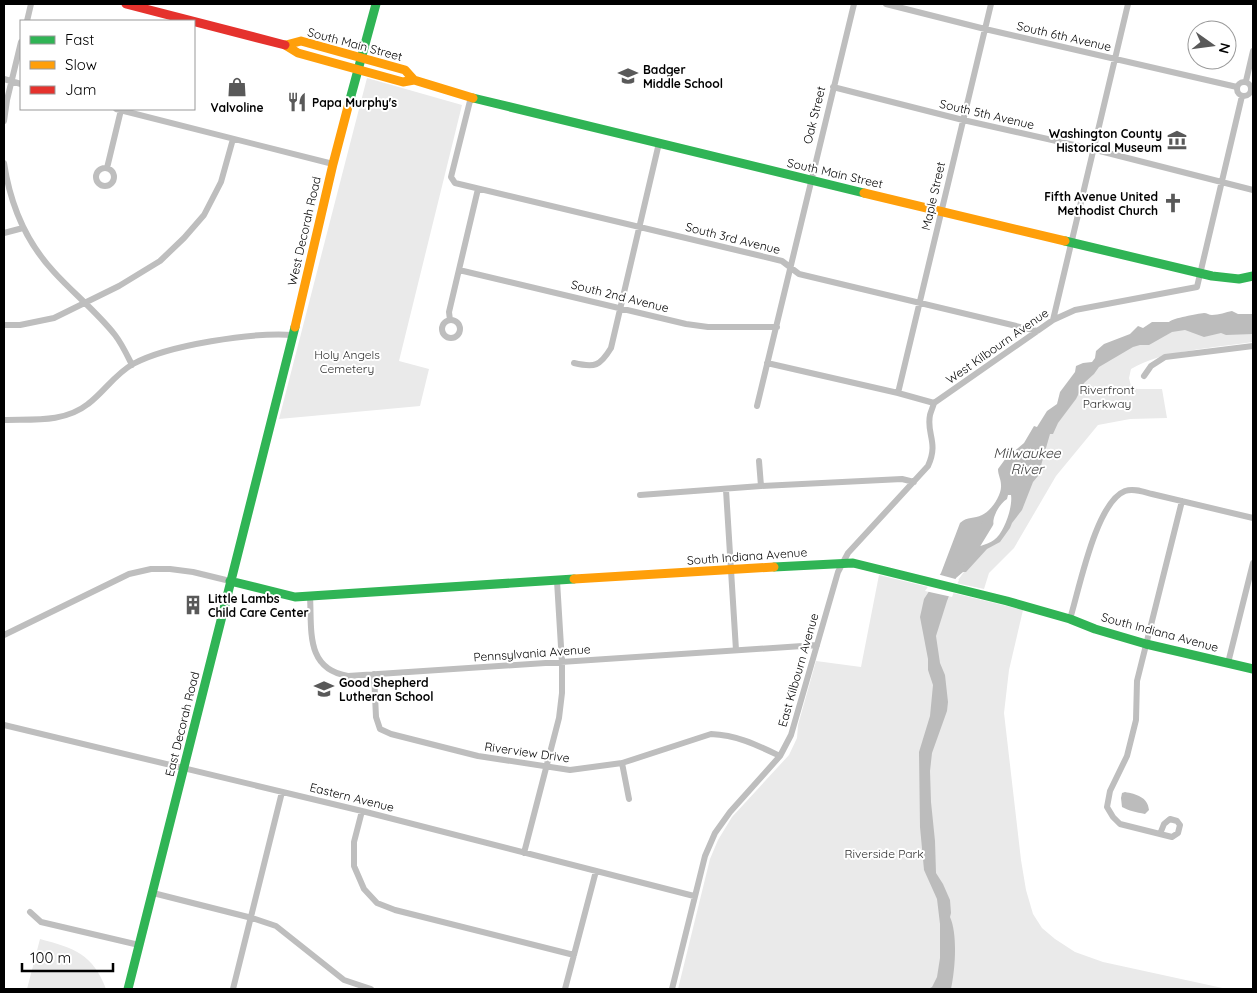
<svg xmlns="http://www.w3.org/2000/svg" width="1257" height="993" viewBox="0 0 1257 993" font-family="Quicksand,sans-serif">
<rect width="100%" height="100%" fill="#fff"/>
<!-- green -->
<path fill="#eaeaea" d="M 367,78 L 462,105 L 399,361 L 429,369 L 420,406 L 279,419 Z
M 1184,328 L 1220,332 L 1253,332 L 1253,342 C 1216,348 1162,350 1131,369 L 1129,378 L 1131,386 L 1137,389 L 1162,389 L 1167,418 L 1130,419 L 1098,425 L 1056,476 L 1014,548 L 989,573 L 984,589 L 956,583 L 971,562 L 1009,526 L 1047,438 L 1085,380 L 1100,365 L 1125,350 L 1167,332 Z
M 879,575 L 1023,610 L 1009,670 L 1004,713 L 1021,860 L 1026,890 L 1033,914 L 1042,928 L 1055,939 L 1075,952 L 1103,962 L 1227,989 L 678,989 L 710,859 L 718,840 L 732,817 L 789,755 L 797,738 L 798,725 L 816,661 L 861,667 Z
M 40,939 C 74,948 93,954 106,989 L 27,989 Z"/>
<!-- water -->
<path fill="#bcbcbc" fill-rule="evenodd" d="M 1232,311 L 1238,314 L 1253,314 L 1253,334 L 1226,335 L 1221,333 L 1204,337 L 1185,330 L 1172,332 L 1149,345 L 1140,345 L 1133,347 L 1099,367 L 1094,374 L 1084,383 L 1076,399 L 1058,423 L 1053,434 L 1050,434 L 1038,476 L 1033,482 L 1022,510 L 1012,523 L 1010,528 L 1000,542 L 987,549 L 966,572 L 963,572 L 956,578 L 947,601 L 936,636 L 940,663 L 945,675 L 948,702 L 947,711 L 932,753 L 930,771 L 931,802 L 935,841 L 936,873 L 943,884 L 950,900 L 951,913 L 950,917 C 958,935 955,970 951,989 L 928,989 L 932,987 L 937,977 L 940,958 L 940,924 L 937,899 L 924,870 L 920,827 L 919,752 L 930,716 L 933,685 L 928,670 L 928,659 L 920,617 L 924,599 L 941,573 L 960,523 C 968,516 974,519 982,515 C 991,511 1002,495 1001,485 C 1001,479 998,475 998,469 L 1006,458 L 1024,443 L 1034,426 L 1037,427 L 1047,411 L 1057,404 L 1060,392 L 1075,372 L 1076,366 L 1083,363 L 1092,362 L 1095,358 L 1096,351 L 1104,344 L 1130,334 L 1138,326 L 1143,328 L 1152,322 L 1169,322 C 1173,318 1197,314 1204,313 C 1207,313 1209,315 1212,315 C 1219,315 1226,312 1232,311 ZM 1008,495 L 1011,495 C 1013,507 1004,533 994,540 C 987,545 976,547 967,549 L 967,547 C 974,539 984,535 991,526 C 994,523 993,519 995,515 C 997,509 1002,502 1007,499 Z
M 1125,792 C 1136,794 1148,797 1149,810 L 1145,814 C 1136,812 1129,811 1122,807 L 1121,798 L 1122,793 Z"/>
<!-- pier -->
<path fill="#fff" d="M 937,574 L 959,580 L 952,597 L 925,591 Z"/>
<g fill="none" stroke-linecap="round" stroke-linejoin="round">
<!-- river -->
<path stroke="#bcbcbc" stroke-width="11" d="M 963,559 L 974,546 L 988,523"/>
<!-- street -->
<path stroke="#bebebe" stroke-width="6" d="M 886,4 L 985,29 L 1237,87
M 27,21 L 31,4
M 4,79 L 21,84
M 1246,81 L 1253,51
M1237 89a7 7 0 1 1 14 0a7 7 0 1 1-14 0Z
M 833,87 L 963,120 L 1092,149 L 1253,190
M 471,97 L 451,177 L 455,183 L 782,261 L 799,274 L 1037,331
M 116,109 L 333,164
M 4,121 L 7,100 L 21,42
M 4,163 C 10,203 26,242 54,272 C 73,293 97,312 115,335 C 122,344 127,355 132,365
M 107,168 L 121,110
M96 177a9 9 0 1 1 18 0a9 9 0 1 1-18 0Z
M 4,233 L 23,228
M 459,270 L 686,324 L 708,327 L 777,327
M442 329a9 9 0 1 1 18 0a9 9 0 1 1-18 0Z
M 450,320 L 449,312 L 478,189
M 1053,320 L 1128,4
M 4,325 L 20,325 L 54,318 L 119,286 L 160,261 L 184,238 L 204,215 L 221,182 L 233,139
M 574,363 C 595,368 600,366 611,348 L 659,143
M 767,363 L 898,393 L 934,403
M 1144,376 L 1151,366 L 1165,357 L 1253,346
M 898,393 L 991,4
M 757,406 L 854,4
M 4,420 C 32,419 64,423 88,404 C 104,392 115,374 133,364 C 168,345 253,332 293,335
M 759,461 L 761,486
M 726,490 L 736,650
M 640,495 L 761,486 L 902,479 L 914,482
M 310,596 C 312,630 305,669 348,676 L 817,645
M 1070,619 C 1079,590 1096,502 1125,491 C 1134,488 1144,492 1152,494 L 1253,518
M 4,635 L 129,574 L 151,569 L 170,569 L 193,572 L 230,581
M 1228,663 L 1253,563
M 374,674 L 376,717 L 380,729 L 391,734 L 478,756 L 570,770 L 622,763 L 711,734 C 737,735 757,745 780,756
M 4,725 L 362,811 L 694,896
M 622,763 L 629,799
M 362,811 L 354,842 L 354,866 L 364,889 L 377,903 L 395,910 L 574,955
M 1160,834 L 1164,824 L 1170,819 L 1177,821 L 1180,825 L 1178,833 L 1172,837 L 1120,824 L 1113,817 L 1107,807 L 1110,791 L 1127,756 L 1136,720 L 1137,681 L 1182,501
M 524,853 L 559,718 L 562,693 L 562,663 L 557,581
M 153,893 L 252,918 L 276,926 L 344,980 L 371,989
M 30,912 L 41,922 L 139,945
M 233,989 L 282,792
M 565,989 L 596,871
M 672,989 L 705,856 L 715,833 L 730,812 L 780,756 L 791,735 L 838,572 L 848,553 L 928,466 C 939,442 926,434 930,415 C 931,411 933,407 934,403 L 1053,320 L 1075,310 L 1197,287 L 1242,96"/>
<!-- fast -->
<path stroke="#30b455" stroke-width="9" d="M 473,98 L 864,193
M 349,103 L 376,4
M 1065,241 L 1212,276 L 1239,279 L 1253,276
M 774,567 L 853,563 L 1007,601 L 1070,619 L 1095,629 L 1146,644 L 1253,669
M 230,581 L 295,597 L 574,579
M 128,989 L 295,327"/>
<!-- slow -->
<path stroke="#ff9f0a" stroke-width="9" d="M 285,45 L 298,53 L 403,82 L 414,80 L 473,98
M 286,45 L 301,41 L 405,70 L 414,80
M 864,193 L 1065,241
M 295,327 L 333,164 L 349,103
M 574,579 L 774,567"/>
<!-- jam -->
<path stroke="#e5322d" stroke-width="9" d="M 126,4 L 285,45"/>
</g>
<!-- icons -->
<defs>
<symbol id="school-bare" viewBox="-9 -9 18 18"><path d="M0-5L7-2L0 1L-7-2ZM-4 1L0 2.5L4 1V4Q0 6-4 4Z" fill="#595959" stroke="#fff" stroke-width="2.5" paint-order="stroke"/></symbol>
<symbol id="shop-bare" viewBox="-9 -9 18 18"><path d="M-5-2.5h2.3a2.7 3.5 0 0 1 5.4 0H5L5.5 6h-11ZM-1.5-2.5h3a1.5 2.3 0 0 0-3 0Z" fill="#595959" stroke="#fff" stroke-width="2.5" paint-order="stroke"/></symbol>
<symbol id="restaurant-bare" viewBox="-9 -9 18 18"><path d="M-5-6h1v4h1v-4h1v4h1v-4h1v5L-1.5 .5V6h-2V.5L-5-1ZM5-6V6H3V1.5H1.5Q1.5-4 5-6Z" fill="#595959" stroke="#fff" stroke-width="2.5" paint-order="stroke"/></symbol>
<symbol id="museum-bare" viewBox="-9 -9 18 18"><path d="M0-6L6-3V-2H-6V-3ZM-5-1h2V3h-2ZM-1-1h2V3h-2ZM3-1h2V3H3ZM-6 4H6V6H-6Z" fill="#595959" stroke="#fff" stroke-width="2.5" paint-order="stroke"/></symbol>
<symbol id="church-bare" viewBox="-9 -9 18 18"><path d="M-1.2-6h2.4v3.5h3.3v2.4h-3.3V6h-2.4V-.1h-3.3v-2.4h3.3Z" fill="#595959" stroke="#fff" stroke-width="2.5" paint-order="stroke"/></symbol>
<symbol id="building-bare" viewBox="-9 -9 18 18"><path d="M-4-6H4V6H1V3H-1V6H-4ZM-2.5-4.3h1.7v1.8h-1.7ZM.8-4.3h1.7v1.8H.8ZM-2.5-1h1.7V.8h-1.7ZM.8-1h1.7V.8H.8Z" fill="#595959" stroke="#fff" stroke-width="2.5" paint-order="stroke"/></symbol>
</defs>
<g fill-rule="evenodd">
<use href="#school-bare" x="614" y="62" width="28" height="28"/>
<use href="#shop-bare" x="223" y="73" width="28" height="28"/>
<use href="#restaurant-bare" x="283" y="88" width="28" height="28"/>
<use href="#museum-bare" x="1163" y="126" width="28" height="28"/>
<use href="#church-bare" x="1159" y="189" width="28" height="28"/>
<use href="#building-bare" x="179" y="591" width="28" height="28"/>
<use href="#school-bare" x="310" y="675" width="28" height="28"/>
</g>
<g text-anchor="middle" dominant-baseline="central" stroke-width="4" stroke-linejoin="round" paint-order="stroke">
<!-- street labels -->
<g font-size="12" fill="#000" stroke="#fff">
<text transform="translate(1064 36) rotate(13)">South 6th Avenue</text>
<text transform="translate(355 44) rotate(15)">South Main Street</text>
<text transform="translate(987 114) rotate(13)">South 5th Avenue</text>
<text transform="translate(814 115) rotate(-76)">Oak Street</text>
<text transform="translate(835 173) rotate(13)">South Main Street</text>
<text transform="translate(933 196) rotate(-77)">Maple Street</text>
<text transform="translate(304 231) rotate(-77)">West Decorah Road</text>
<text transform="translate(733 238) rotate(14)">South 3rd Avenue</text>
<text transform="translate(620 296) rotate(14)">South 2nd Avenue</text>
<text transform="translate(997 346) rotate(-35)">West Kilbourn Avenue</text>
<text transform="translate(747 556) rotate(-4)">South Indiana Avenue</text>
<text transform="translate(1160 632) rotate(15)">South Indiana Avenue</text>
<text transform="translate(532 653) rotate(-4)">Pennsylvania Avenue</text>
<text transform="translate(798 670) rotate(-74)">East Kilbourn Avenue</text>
<text transform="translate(182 724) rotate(-76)">East Decorah Road</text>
<text transform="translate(527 752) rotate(8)">Riverview Drive</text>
<text transform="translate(352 797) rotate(14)">Eastern Avenue</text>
</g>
<!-- poi labels -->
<g font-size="12" font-weight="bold" fill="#000" stroke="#fff" text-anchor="start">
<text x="643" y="69">Badger<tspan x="643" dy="14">Middle School</tspan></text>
<text x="312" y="102">Papa Murphy's</text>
<text x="237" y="107" text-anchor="middle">Valvoline</text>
<text x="1162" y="133" text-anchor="end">Washington County<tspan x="1162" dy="14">Historical Museum</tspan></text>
<text x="1158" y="196" text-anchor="end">Fifth Avenue United<tspan x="1158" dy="14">Methodist Church</tspan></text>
<text x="208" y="598">Little Lambs<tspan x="208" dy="14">Child Care Center</tspan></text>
<text x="339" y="682">Good Shepherd<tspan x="339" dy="14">Lutheran School</tspan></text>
</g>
<!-- park labels -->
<g font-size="12" fill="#2f2f2f" stroke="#fff">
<text x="347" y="354">Holy Angels<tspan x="347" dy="14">Cemetery</tspan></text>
<text x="1107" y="389">Riverfront<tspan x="1107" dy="14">Parkway</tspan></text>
<text x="884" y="853">Riverside Park</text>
</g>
<!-- water labels -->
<g font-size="14" font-style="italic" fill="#404040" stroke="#fff">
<text x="1027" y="453">Milwaukee<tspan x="1027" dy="16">River</tspan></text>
</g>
</g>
<!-- border -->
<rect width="1257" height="993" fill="none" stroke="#000000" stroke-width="10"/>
<!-- legend -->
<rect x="20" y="20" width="175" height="90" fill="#ffffff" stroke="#999999"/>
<rect x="30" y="36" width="25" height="8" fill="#30b455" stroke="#999999"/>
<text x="65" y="45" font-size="15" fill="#000000">Fast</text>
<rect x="30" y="61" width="25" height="8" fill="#ff9f0a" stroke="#999999"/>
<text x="65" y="70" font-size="15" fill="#000000">Slow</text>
<rect x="30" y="86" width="25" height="8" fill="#e5322d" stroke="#999999"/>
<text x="65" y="95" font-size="15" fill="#000000">Jam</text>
<!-- north arrow -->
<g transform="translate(1212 45) rotate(104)"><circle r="24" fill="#ffffff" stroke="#999999"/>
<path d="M0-4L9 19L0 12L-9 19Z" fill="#595959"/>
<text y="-8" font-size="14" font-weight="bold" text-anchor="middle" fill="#000000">N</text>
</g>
<!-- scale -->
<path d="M22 963v8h91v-8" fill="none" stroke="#000000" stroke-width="2.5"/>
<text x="30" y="963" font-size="15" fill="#000000" stroke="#ffffff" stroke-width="4" paint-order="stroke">100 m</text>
</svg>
